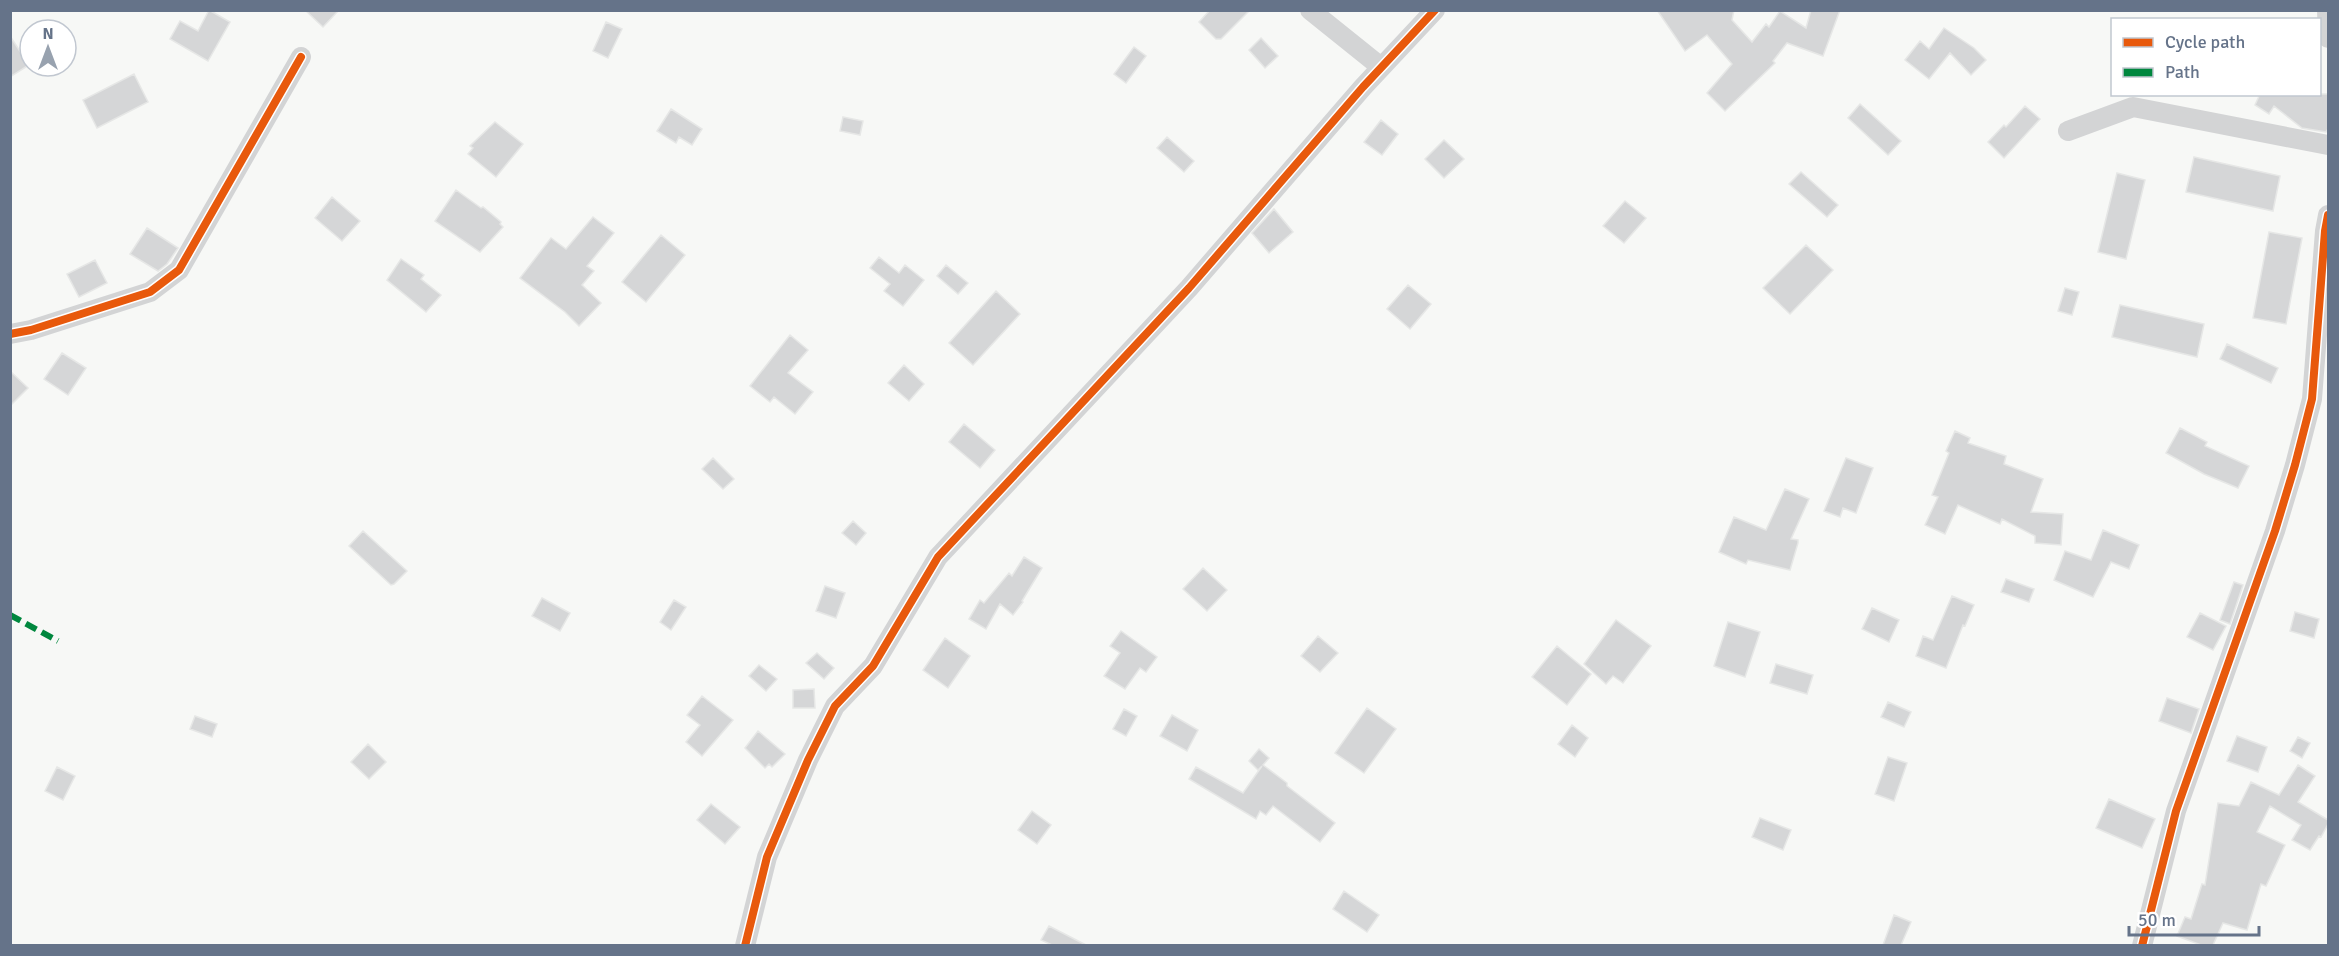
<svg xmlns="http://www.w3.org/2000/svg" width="2339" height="956" viewBox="0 0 2339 956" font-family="Signika,sans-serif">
<rect width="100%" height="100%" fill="#f7f8f6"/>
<!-- building -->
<path fill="#d5d6d7" stroke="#e6e7e6" stroke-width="1.5" d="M 209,10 L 230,22 L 208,61 L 170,39 L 180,21 L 198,31 Z
M 305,10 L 339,10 L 323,27 Z
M 1210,10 L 1250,10 L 1221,39 L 1216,39 L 1199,22 Z
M 1657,10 L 1734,10 L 1732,20 L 1752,42 L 1766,24 L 1769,27 L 1780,11 L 1806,28 L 1811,10 L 1840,10 L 1823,56 L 1787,43 L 1773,61 L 1775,63 L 1725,111 L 1707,93 L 1732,64 L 1707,35 L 1685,51 Z
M 606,22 L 622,29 L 608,58 L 593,51 Z
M 1944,28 L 1974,48 L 1986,60 L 1971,75 L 1950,53 L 1929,79 L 1905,60 L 1920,41 L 1929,49 Z
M 10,36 L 29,65 L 10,77 Z
M 1261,38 L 1278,56 L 1265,68 L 1249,50 Z
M 1134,47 L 1146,56 L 1126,83 L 1114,74 Z
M 134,74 L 148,102 L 97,128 L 83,100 Z
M 2260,94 L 2328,94 L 2328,129 L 2326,132 L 2302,128 L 2274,106 L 2269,114 L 2255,105 Z
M 1860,104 L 1901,141 L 1888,155 L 1848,118 Z
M 2025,106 L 2040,119 L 2004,158 L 1988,142 L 2004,125 L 2006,127 Z
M 671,109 L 702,129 L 692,145 L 679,137 L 676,143 L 657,131 Z
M 843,117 L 863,121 L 860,135 L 840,131 Z
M 1381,120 L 1398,134 L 1382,155 L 1364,142 Z
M 495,122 L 523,144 L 496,177 L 468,154 L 473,148 L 470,146 Z
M 1167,137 L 1194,161 L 1184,172 L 1157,148 Z
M 1444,140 L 1464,159 L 1444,178 L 1425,159 Z
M 2194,157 L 2280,176 L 2273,211 L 2186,192 Z
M 1801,172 L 1838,205 L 1827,217 L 1789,184 Z
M 2117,173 L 2145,180 L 2126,259 L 2098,252 Z
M 456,190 L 481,208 L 483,207 L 501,222 L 500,224 L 503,227 L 480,252 L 435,221 Z
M 332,197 L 360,221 L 342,241 L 315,218 Z
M 1625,201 L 1646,218 L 1624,243 L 1603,226 Z
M 1274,209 L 1293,232 L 1269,253 L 1252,233 Z
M 593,217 L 614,233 L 587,266 L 594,271 L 582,285 L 601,303 L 579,326 L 565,312 L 520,278 L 551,238 L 566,249 Z
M 147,228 L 178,248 L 167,264 L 158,271 L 130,254 Z
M 2269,232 L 2302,238 L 2286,324 L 2253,318 Z
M 661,235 L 685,255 L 646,302 L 622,282 Z
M 1806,245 L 1833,270 L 1790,314 L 1763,288 Z
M 879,257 L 899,273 L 905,265 L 924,280 L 903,306 L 884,291 L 890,284 L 870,268 Z
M 401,259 L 424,275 L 421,279 L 441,295 L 426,312 L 387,280 Z
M 95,260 L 107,283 L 79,297 L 67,274 Z
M 946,265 L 968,283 L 958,294 L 937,276 Z
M 1408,285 L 1431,304 L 1410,329 L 1387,309 Z
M 2065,288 L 2079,292 L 2072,315 L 2058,311 Z
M 996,291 L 1020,314 L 973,365 L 949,343 Z
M 2120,305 L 2204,324 L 2197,357 L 2112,337 Z
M 790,335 L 808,350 L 788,373 L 813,392 L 795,414 L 774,397 L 770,402 L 750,386 Z
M 2227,344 L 2278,368 L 2271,383 L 2220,359 Z
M 62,353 L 86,368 L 68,395 L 44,379 Z
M 904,365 L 924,384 L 909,401 L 888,383 Z
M 10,371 L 28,388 L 10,406 Z
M 964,424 L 995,450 L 980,468 L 949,442 Z
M 2180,428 L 2207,442 L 2205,446 L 2249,466 L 2238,488 L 2204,474 L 2166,453 Z
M 1955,431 L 1970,438 L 1968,443 L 2006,456 L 2004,464 L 2043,479 L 2031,512 L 2063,514 L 2061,545 L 2035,543 L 2035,536 L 2002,519 L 2000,524 L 1958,505 L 1945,534 L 1925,525 L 1938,497 L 1932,495 L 1949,453 L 1946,451 Z
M 713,458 L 734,479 L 723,489 L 702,469 Z
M 1846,458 L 1873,468 L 1856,513 L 1843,508 L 1840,517 L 1824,511 Z
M 1785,489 L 1809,499 L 1791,539 L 1798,540 L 1798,543 L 1790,570 L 1748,560 L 1746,564 L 1719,552 L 1734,517 L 1766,530 Z
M 853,521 L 866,533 L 856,545 L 842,533 Z
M 2103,530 L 2139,545 L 2129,569 L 2111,562 L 2093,597 L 2054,580 L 2065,551 L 2091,560 Z
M 363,531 L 407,571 L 394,584 L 391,585 L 349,546 Z
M 1024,557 L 1042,568 L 1022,601 L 1023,602 L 1013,615 L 1000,604 L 986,629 L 969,619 L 980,600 L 984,603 L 1009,573 L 1012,576 Z
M 1203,568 L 1227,590 L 1207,611 L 1183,589 Z
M 2006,579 L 2034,589 L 2029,602 L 2001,592 Z
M 2234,582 L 2243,585 L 2230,624 L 2220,620 Z
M 825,586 L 845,593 L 836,618 L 816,611 Z
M 1952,596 L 1974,605 L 1965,626 L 1963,625 L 1946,668 L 1916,656 L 1923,636 L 1933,640 Z
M 542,598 L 570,613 L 560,631 L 532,616 Z
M 674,600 L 686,607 L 671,630 L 660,622 Z
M 1872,608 L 1899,620 L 1889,642 L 1862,629 Z
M 2295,612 L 2319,619 L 2314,638 L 2290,631 Z
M 2200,613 L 2226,626 L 2213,650 L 2187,637 Z
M 1616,620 L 1651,646 L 1623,683 L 1613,676 L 1606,684 L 1584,664 Z
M 1728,622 L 1760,632 L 1745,677 L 1714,666 Z
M 1121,631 L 1157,657 L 1146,672 L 1140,668 L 1125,689 L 1104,676 L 1120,653 L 1110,646 Z
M 1318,636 L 1338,653 L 1320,672 L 1301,656 Z
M 945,638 L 970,656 L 948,688 L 923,670 Z
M 1557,646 L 1591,674 L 1567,705 L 1532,677 Z
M 817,653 L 834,668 L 824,679 L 806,663 Z
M 1776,664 L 1813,675 L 1807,694 L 1770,683 Z
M 759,665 L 777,679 L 766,691 L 749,676 Z
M 814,689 L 815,708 L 793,708 L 793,690 Z
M 702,696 L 733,720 L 702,756 L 686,742 L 700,725 L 687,715 Z
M 2167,698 L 2199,709 L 2191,733 L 2159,721 Z
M 1888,702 L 1911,712 L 1904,727 L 1881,717 Z
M 1367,708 L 1396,729 L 1364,773 L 1335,753 Z
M 1124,709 L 1137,716 L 1126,736 L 1113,729 Z
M 1172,715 L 1198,730 L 1187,751 L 1160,736 Z
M 195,716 L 217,724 L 212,737 L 190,729 Z
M 1572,725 L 1588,738 L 1575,757 L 1558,744 Z
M 758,731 L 785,754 L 772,767 L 769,764 L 765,768 L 745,748 Z
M 2237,736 L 2267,747 L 2258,772 L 2227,761 Z
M 2298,737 L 2310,743 L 2302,758 L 2290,751 Z
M 368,744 L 386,762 L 369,779 L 351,762 Z
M 1259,749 L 1269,758 L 1263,765 L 1287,783 L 1287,786 L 1335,823 L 1320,842 L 1273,806 L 1266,815 L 1260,811 L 1256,819 L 1189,779 L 1196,767 L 1243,793 L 1262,766 L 1258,770 L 1249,761 Z
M 1888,757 L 1907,763 L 1894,801 L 1875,794 Z
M 2298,765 L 2315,776 L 2298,802 L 2328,820 L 2328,824 L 2321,837 L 2319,836 L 2310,850 L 2292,840 L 2301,825 L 2270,806 L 2257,832 L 2285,845 L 2266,886 L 2261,884 L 2247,930 L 2223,923 L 2213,945 L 2201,945 L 2177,936 L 2185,917 L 2191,919 L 2202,884 L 2205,885 L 2218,803 L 2239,806 L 2251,782 L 2279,795 Z
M 57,767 L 75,776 L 63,800 L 45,791 Z
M 2109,799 L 2155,819 L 2142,848 L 2096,828 Z
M 711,804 L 740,827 L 725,844 L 697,820 Z
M 1032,811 L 1051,825 L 1037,844 L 1018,830 Z
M 1760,818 L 1791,830 L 1783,850 L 1752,837 Z
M 1344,891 L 1379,915 L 1367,932 L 1333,909 Z
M 1894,915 L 1911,922 L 1901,945 L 1883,945 Z
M 1049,926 L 1086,945 L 1052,945 L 1041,940 Z"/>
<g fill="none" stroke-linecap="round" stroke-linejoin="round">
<!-- minor -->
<path stroke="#d3d4d5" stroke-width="20" d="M 1310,10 L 1381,67
M 2327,10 L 2328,38
M 2068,131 L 2133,107 L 2328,145
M 10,334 L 31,330 L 150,292 L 179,270 L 301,57
M 745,946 L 767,857 L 808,760 L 835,706 L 873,666 L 938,557 L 1189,288 L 1363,87 L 1435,10
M 2142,946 L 2176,811 L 2275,531 L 2295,465 L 2312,399 L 2325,231 L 2328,215"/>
<!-- quiet -->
<path stroke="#00873e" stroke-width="6" stroke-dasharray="12 6" stroke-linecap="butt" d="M 10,615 L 58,641"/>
<defs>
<path id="cycleway" d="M 10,334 L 31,330 L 150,292 L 179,270 L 301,57
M 745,946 L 767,857 L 808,760 L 835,706 L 873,666 L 938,557 L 1189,288 L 1363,87 L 1435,10
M 2142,946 L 2176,811 L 2275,531 L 2295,465 L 2312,399 L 2325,231 L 2328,215"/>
</defs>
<!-- cycleway casing -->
<use href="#cycleway" stroke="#fff" stroke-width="11"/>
<!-- cycleway -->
<use href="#cycleway" stroke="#e8590c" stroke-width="8"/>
</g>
<!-- border -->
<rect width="2339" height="956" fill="none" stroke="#657389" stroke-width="24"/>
<!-- legend -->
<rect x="2111" y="18" width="210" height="78" fill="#ffffff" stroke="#c1c7d0" stroke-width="1.5"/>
<rect x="2123" y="38" width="30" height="9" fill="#e8590c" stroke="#c1c7d0" stroke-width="1.5"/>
<text x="2165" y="48" font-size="18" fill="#657389">Cycle path</text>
<rect x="2123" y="68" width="30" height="9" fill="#00873e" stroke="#c1c7d0" stroke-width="1.5"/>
<text x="2165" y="78" font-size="18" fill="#657389">Path</text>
<!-- north arrow -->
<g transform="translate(48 48)"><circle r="28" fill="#ffffff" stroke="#c1c7d0" stroke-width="1.5"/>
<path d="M0-4.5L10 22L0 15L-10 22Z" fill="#98a2af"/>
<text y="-9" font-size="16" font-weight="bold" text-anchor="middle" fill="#657389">N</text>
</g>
<!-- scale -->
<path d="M2129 926v9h130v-9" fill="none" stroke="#657389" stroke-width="3"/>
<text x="2138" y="926" font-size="18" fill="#657389" stroke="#ffffff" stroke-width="4.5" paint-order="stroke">50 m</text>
</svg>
